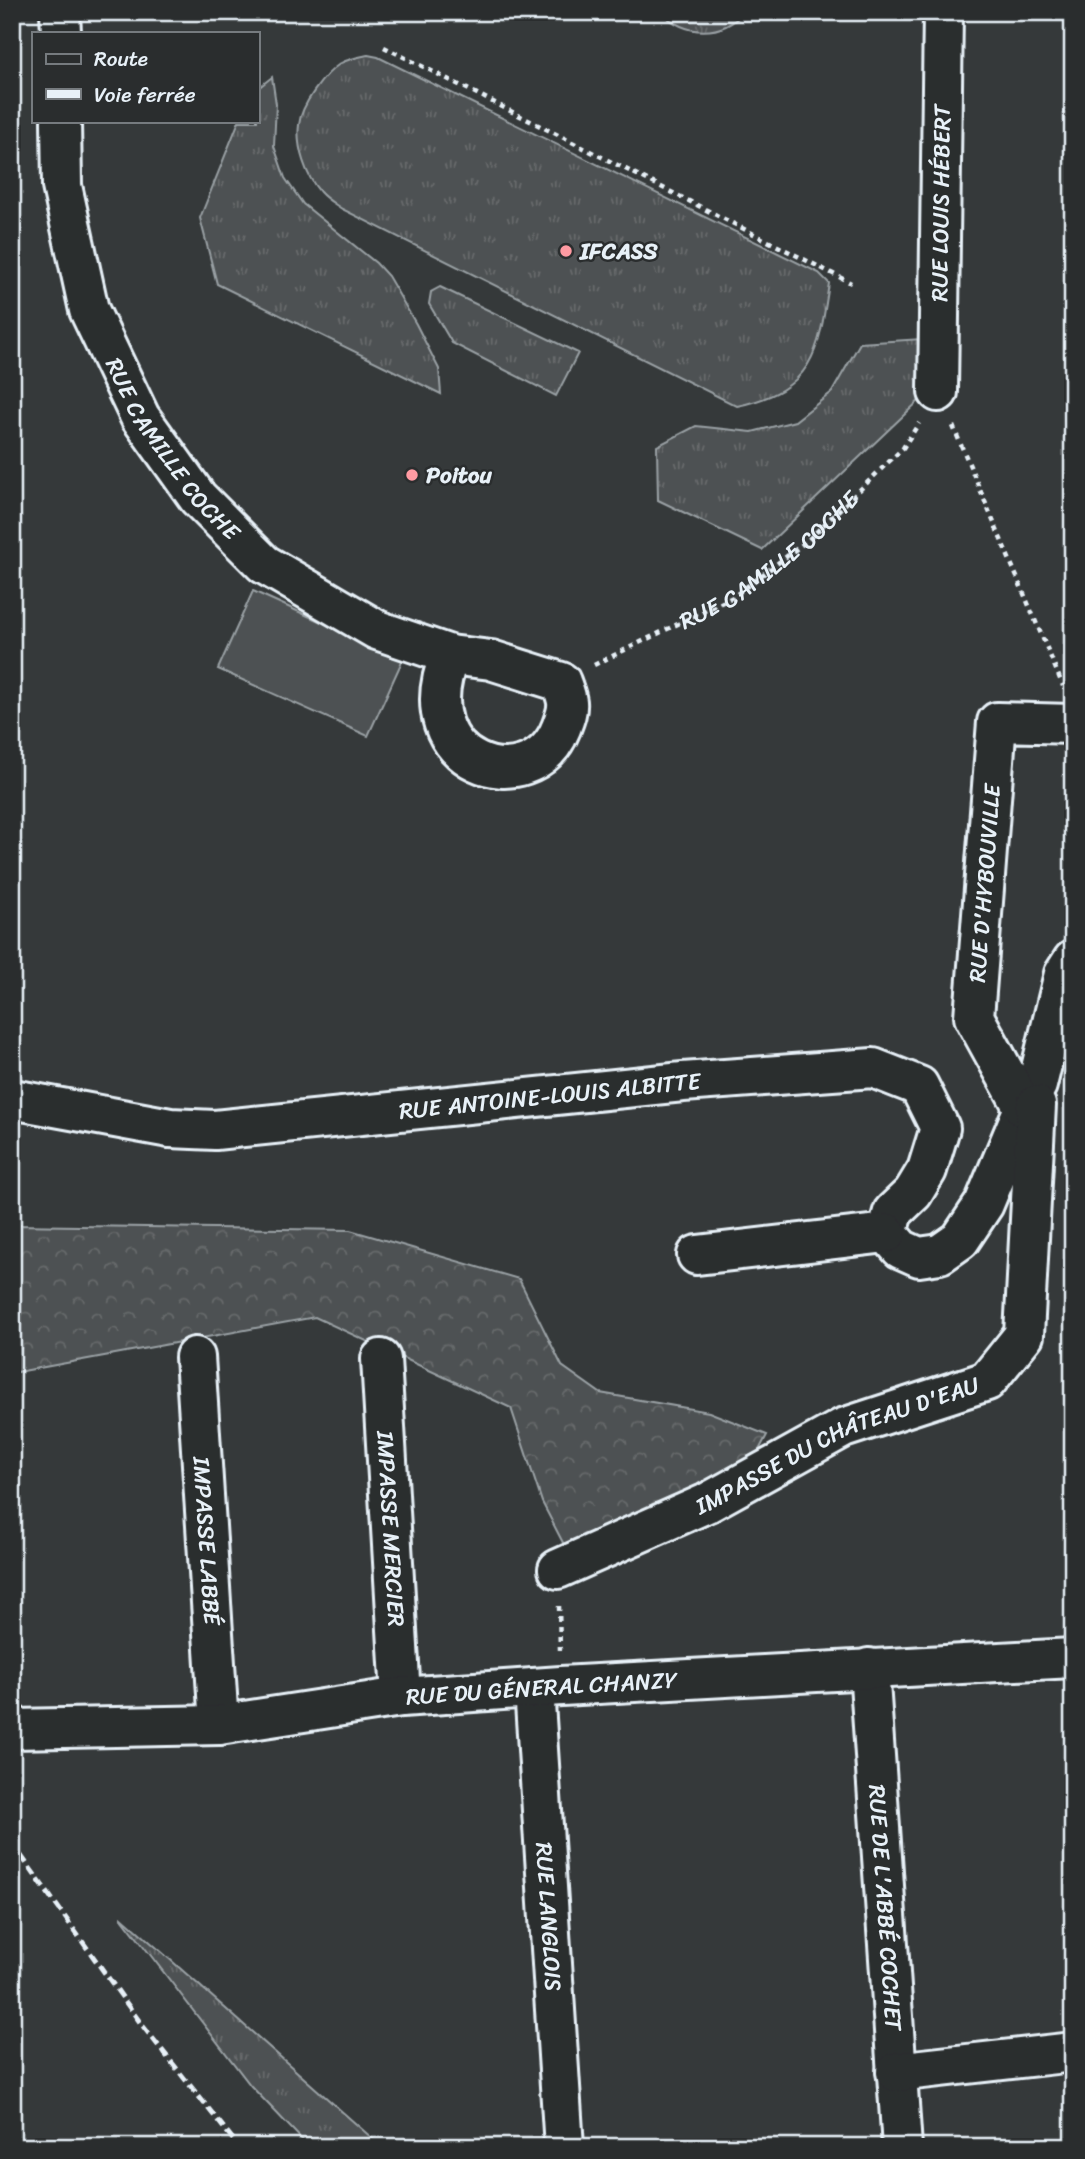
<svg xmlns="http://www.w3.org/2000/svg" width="1085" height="2159" viewBox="0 0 1085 2159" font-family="Sriracha,sans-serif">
<defs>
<pattern id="grass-tufts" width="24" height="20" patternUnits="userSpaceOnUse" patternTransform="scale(1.75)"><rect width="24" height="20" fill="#4d5152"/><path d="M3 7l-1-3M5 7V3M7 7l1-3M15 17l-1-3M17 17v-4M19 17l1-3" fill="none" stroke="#676a6c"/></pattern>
<pattern id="forest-crowns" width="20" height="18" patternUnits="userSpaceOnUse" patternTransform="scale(1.75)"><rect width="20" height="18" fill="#4d5152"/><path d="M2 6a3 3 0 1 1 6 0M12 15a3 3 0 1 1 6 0" fill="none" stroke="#676a6c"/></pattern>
</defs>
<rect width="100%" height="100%" fill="#35393a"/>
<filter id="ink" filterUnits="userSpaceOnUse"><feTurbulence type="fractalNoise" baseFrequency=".0143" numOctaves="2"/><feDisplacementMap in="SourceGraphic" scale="14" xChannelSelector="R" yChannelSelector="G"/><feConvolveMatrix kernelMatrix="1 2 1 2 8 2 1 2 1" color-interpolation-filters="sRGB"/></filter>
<g filter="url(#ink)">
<!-- grass -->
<path fill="url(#grass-tufts)" stroke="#9aa1a5" stroke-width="2" d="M 661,12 L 744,12 C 721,38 685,36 661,12 Z
M 368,55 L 378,57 L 819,273 L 829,283 C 819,353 813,390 737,406 L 342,209 C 335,204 326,199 320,192 C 306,176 296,147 299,125 C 301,105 324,74 341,63 C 348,59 359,57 368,55 Z
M 272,77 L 276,104 L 274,146 L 285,178 L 303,204 L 376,263 L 388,276 L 416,324 L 439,369 L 441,394 L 217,284 L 200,218 L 239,121 L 257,121 L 257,89 Z
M 440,287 L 578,353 L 556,396 L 452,343 L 429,304 L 431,292 Z
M 922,339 L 924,396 L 762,550 L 658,500 L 657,446 L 696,426 L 752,432 L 795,421 L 832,392 L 860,343 Z
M 122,1918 L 122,1917 L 382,2147 L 309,2147 L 251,2086 Z"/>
<!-- forest -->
<path fill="url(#forest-crowns)" stroke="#9aa1a5" stroke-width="2" d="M 12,1225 L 350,1230 L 519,1279 L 562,1366 L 600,1393 L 709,1412 L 767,1435 L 726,1513 L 576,1568 L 542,1502 L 511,1408 L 315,1317 L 12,1373 Z"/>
<!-- garden -->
<path fill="#4d5152" stroke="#9aa1a5" stroke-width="2" d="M 253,591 L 403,659 L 368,736 L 218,669 Z"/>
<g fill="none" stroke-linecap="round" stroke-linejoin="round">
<defs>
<g id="minor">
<path d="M 60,12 L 61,33"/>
<path id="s2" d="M 61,121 L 62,186 L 89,310 L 140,417 L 198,498 L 264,564 L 377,630 L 450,655 L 491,660 L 561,682 C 563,688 566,695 567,702 C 568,711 564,720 561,728 C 531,805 404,765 450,655"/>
<path id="s3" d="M 938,392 L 943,12"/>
<path id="s4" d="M 12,1099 L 170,1128 L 215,1130 L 683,1082 L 873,1068 L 919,1086 L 940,1128 L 927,1170 L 913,1193 L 893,1212 L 887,1233 L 901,1249 L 919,1257 L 940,1254 L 960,1240 L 984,1204 L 1024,1108 L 1037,1085 L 1064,974 L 1073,960"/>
<path id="s5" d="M 1024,1108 L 974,1017 L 997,722 L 1073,724"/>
<path d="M 697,1255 L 887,1233"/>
<path id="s6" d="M 195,1357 L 219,1725"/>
<path id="s7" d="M 381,1359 L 401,1697"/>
<path id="s8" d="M 558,1569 L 707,1503 L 843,1428 L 987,1381 L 1024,1335 L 1036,1105"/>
<path id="s9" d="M 869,1668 L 902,2147"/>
<path id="s10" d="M 534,1688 L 564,2147"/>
<path d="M 896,2072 L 1073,2052"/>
</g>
<g id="major">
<path id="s11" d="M 12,1729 L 219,1725 L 401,1697 L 561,1686 L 1073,1658"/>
</g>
</defs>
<!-- minor casing -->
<use href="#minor" stroke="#e8f1f8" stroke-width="44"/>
<!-- major casing -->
<use href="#major" stroke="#e8f1f8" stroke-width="44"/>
<!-- path -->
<g stroke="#e8f1f8" stroke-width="4.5" stroke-dasharray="5 5" stroke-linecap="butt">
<path d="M 384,47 L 851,283"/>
<path d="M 953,426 L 1063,686"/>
<path id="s1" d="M 594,665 L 733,597 L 807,541 L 903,448 L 919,423"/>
<path d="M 559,1606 L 560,1650"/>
</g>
<!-- minor -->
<use href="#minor" stroke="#2a2d2e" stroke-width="38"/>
<!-- major -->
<use href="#major" stroke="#2a2d2e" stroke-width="38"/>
<!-- rail -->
<path stroke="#e8f1f8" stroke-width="5" stroke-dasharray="10 5" stroke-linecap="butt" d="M 12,1843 L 142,2025 L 239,2147"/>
</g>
</g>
<!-- markers -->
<g fill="#ff9aa2" stroke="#2a2d2e" stroke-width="2.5">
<circle cx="566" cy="251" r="7"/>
<circle cx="412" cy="475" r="7"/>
</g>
<g text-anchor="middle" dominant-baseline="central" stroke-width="5" stroke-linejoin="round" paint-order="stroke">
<!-- street labels -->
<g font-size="23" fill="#e8f1f8" stroke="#2a2d2e">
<text stroke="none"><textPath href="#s3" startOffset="189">RUE LOUIS HÉBERT</textPath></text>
<text stroke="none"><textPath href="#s2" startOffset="355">RUE CAMILLE COCHE</textPath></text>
<text stroke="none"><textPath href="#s1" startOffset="205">RUE CAMILLE COCHE</textPath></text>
<text stroke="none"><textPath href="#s5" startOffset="238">RUE D'HYBOUVILLE</textPath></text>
<text stroke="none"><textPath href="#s4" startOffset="542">RUE ANTOINE-LOUIS ALBITTE</textPath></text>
<text stroke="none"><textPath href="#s8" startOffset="306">IMPASSE DU CHÂTEAU D'EAU</textPath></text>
<text stroke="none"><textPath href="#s7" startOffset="170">IMPASSE MERCIER</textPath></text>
<text stroke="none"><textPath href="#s6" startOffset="184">IMPASSE LABBÉ</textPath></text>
<text stroke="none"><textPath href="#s11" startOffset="532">RUE DU GÉNERAL CHANZY</textPath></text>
<text stroke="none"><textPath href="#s9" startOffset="240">RUE DE L'ABBÉ COCHET</textPath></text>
<text stroke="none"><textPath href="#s10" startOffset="229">RUE LANGLOIS</textPath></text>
</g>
<!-- poi labels -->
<g font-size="23" font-weight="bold" fill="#e8f1f8" stroke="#2a2d2e" text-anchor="start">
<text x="580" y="251">IFCASS</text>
<text x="426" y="475">Poitou</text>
</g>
</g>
<!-- margin -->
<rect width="1085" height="2159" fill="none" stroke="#2a2d2e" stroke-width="42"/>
<rect x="21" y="21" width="1043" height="2117" fill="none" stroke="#e8f1f8" stroke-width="2.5" filter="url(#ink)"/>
<!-- legend -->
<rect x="32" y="32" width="228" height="91" fill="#2a2d2e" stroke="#767b7f" stroke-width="2"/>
<rect x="46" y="54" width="35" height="10" fill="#2a2d2e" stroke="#767b7f" stroke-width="2"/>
<text x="94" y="66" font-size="21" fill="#e8f1f8">Route</text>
<rect x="46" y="89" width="35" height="10" fill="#e8f1f8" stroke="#767b7f" stroke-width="2"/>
<text x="94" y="102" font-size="21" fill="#e8f1f8">Voie ferrée</text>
</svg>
